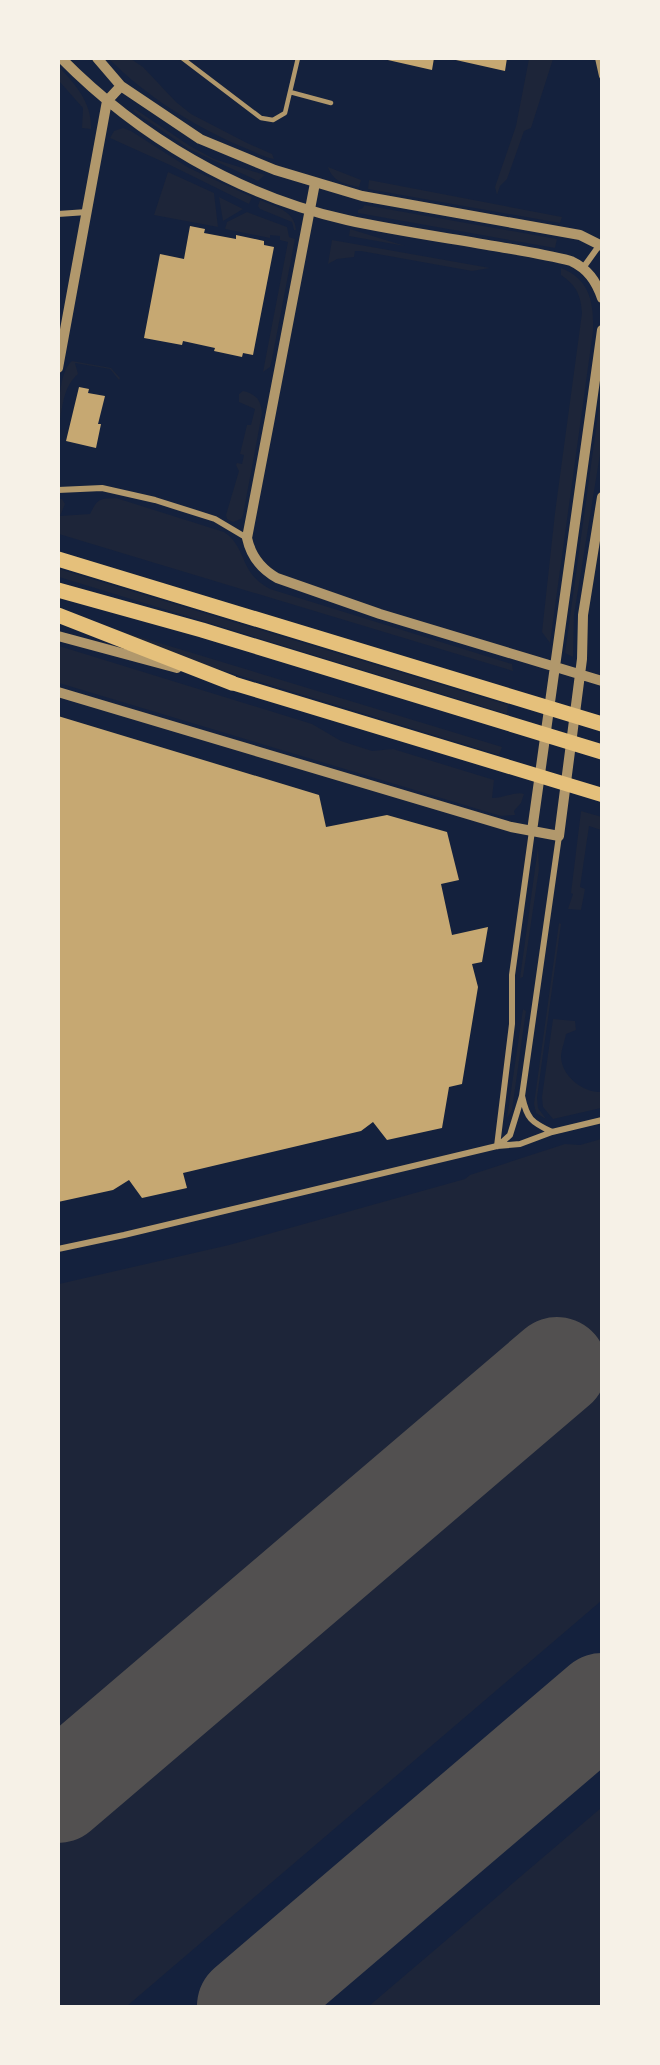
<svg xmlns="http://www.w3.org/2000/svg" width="660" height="2065" viewBox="0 0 660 2065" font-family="Montserrat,sans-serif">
<rect width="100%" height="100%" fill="#14213d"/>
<!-- green -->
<path fill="#1d2539" d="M 109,59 L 131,59 L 143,67 L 176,102 L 191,114 L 245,142 L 272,154 L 274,159 C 263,157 251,150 240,146 C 192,125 146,96 109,59 Z
M 529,59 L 553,59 L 531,128 L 524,131 L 507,179 L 500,186 L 497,195 L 495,187 L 516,126 Z
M 59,67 C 76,85 92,103 91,129 L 82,128 L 83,108 L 59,81 Z
M 135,109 L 190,146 L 214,159 L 265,175 L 258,181 L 189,149 L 133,111 Z
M 123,128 L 131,131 L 189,168 L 252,197 L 249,204 L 170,165 L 110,138 L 114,131 Z
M 328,167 L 361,180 L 359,187 C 345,184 333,182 328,167 Z
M 168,172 L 214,193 L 218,227 L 154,215 Z
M 369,180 L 562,217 L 560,223 L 368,189 Z
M 219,197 L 243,209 L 223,221 Z
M 260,200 C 276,207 295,211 296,230 L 294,230 L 292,222 L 260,209 L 258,206 Z
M 364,205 L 557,239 L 555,248 L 358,213 L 358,210 L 363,208 Z
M 247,212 L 287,227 L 289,237 L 295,239 L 272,359 L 270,367 L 263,372 L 288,242 L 280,240 L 280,236 L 270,235 L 270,238 L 225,229 L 227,222 Z
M 350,229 L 405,246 L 349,236 Z
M 332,240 L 490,268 L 472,271 L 361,251 L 355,251 L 354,257 L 337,259 L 328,264 Z
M 561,268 C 590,279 594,303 593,331 L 550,643 L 542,632 L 555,513 L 582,313 C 581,295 576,285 561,275 Z
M 72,361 L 111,368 L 120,378 L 119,380 L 110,369 L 75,363 L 78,374 C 63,387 63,406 59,425 C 58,409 59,371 72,361 Z
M 243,391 C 256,394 261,400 262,413 L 243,515 L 241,519 L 233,522 L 227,519 L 226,515 L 239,471 L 236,465 L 237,463 L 242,464 L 244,455 L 240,454 L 247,425 L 251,425 L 255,409 L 239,402 L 239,394 Z
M 601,393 L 601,448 L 574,615 L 573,657 L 565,653 Z
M 116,498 L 224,532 C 248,548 238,572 270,589 L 512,664 L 513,671 L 59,534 L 59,499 L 62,499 L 65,504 L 60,516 L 90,514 C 98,498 99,499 116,498 Z
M 59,569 L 508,705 L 507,714 L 59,577 Z
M 123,632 L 502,747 L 499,755 L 218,669 L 189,660 L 121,633 Z
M 59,646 L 312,724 L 341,741 L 372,751 L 393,749 L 494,780 L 492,798 C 503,798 517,791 524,794 L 521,803 L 514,811 L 515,815 L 501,816 L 59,683 Z
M 581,811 L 602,817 L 601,830 L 589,826 L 580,887 L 585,889 L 581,910 L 568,909 L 573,894 L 571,893 Z
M 538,847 L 539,869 L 523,977 L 520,978 Z
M 559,923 L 561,924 L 537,1098 L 538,1108 L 546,1119 L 536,1113 L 534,1104 Z
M 523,1009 L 526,1011 L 512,1110 L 507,1118 Z
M 553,1019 L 575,1021 L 576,1030 L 566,1034 C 565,1041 561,1050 561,1057 C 562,1077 584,1093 601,1092 L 601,1108 L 553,1119 L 543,1107 L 542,1097 Z
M 601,1139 L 601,1601 L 127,2006 L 59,2006 L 59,1842 L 589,1391 L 541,1333 L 59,1747 L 59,1284 L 229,1245 L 465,1179 L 470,1175 L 565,1144 L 580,1145 Z
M 601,1808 L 601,2006 L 369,2006 Z"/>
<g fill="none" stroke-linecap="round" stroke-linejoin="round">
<!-- runway -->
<path stroke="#525050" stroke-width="100" d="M 58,1793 L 557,1367
M 247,2006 L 602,1703"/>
</g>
<!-- building -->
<path fill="#c6a872" d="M 379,58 L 434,58 L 432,70 Z
M 447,58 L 507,58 L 505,71 Z
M 190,226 L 205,229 L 204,233 L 236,239 L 236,235 L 264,241 L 264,245 L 274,247 L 253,355 L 243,353 L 242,357 L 214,351 L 215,348 L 183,341 L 182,345 L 144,338 L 160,254 L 184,259 Z
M 79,387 L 89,389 L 88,393 L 105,396 L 98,424 L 101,424 L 96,448 L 66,441 Z
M 58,716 L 319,795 L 326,827 L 387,815 L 447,832 L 459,880 L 441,884 L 452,935 L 488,927 L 482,962 L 472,964 L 478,987 L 462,1084 L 449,1087 L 442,1128 L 387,1140 L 373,1122 L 361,1131 L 183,1173 L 187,1188 L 142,1198 L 129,1180 L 113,1190 L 58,1202 Z"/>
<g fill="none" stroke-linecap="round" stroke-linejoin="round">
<!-- service -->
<path stroke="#b1986c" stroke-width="4.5" d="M 182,58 L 261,118 L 273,120 L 285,113 L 298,58
M 290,92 L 331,103"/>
<!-- minor -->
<path stroke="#b1986c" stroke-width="6" d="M 598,58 L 602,76
M 58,214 L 87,212
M 583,268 L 601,243
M 58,490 L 102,488 L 155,500 L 215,519 L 247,538
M 522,1096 C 527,1119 531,1122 552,1132
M 497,1146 L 512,1024 L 512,975 L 532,831
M 498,1146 L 510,1135 L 522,1096 L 559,836
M 58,1249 L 124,1235 L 497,1146 L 520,1144 L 552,1132 L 602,1120"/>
<!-- tertiary -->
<path stroke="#b1986c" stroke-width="10" d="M 61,58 C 139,137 239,196 347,220 C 397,231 449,238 500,247 C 523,251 548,255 571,261 C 588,269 596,281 602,298
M 97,58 L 121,86 L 200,139 L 275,170 L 362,196 L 580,235 L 602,246
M 315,183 L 247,538 C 251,557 261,569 277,578 L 380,614 L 602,681
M 58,368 L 107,101 L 121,86
M 58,636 L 177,668
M 58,692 L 511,827 L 559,836 L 582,659 L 583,615 L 602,497
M 532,831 L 602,330"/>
<!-- primary -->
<path stroke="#e5c07b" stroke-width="14" d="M 232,683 L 602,795"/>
<!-- motorway -->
<path stroke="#e5c07b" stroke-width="15" d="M 58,559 L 602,724
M 58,590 L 202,630 L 602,752
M 58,615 L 232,683"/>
</g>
<!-- border -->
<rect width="660" height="2065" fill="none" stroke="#f6f1e7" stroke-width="120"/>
</svg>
